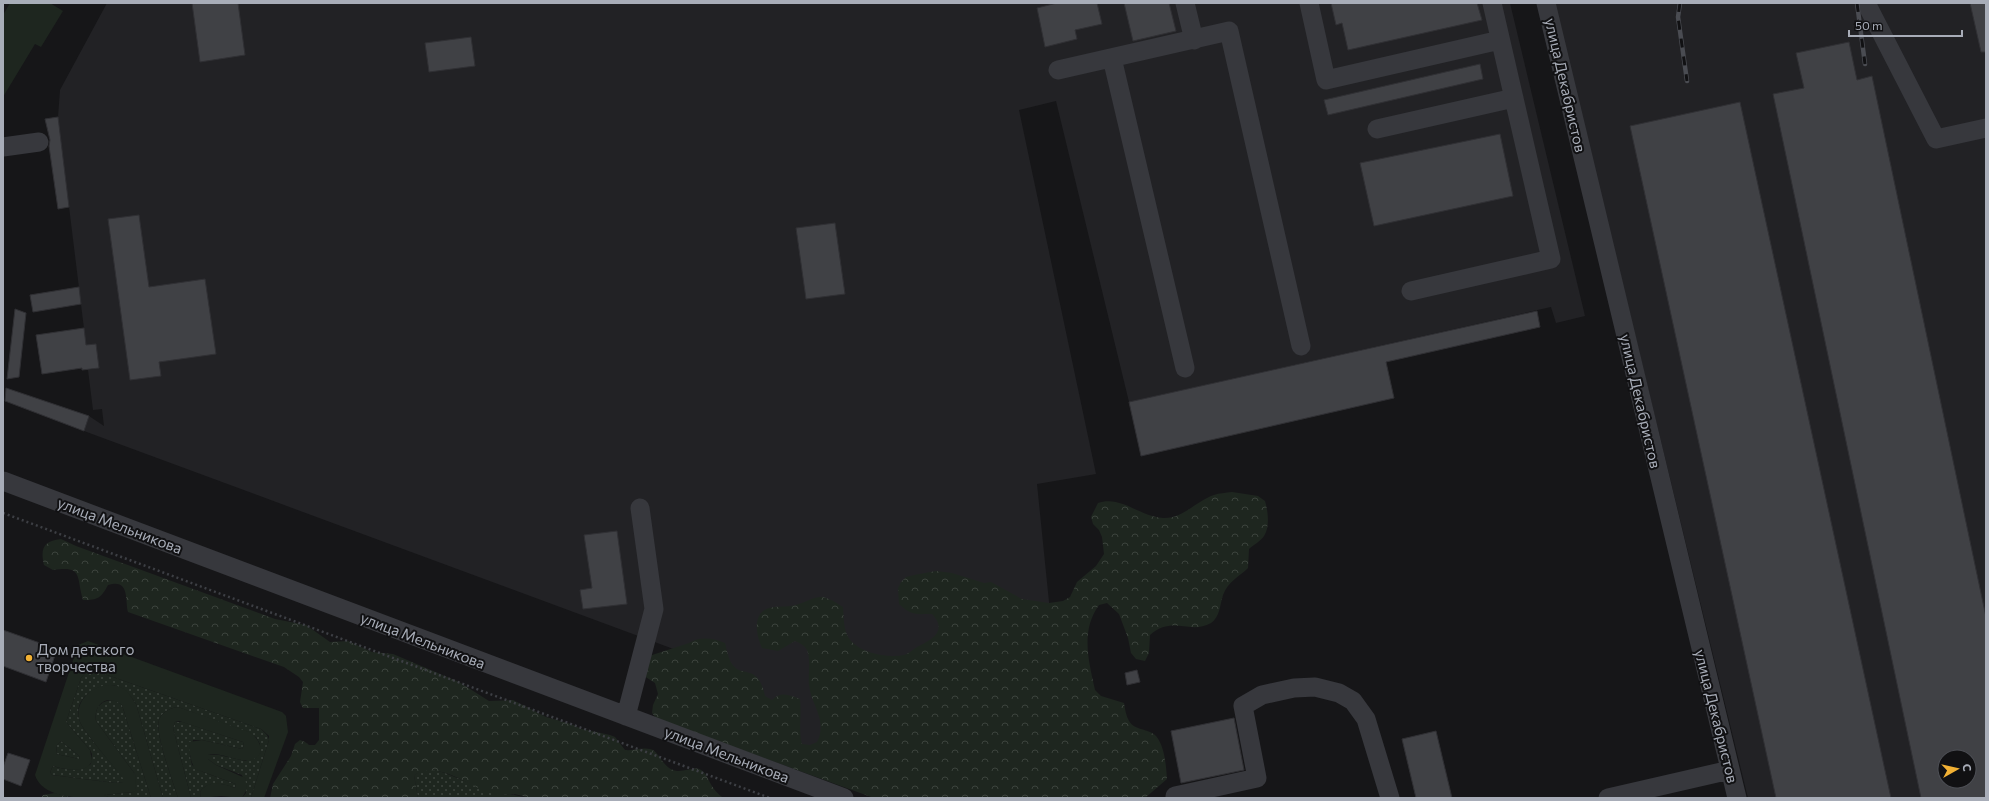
<svg xmlns="http://www.w3.org/2000/svg" width="1989" height="801" viewBox="0 0 1989 801" font-family="Commissioner,sans-serif">
<defs>
<pattern id="grass-dots" width="8" height="8" patternUnits="userSpaceOnUse"><rect width="8" height="8" fill="#1e261f"/><path d="M2 2h.1M6 6h.1" fill="none" stroke="#3c433d" stroke-width="1.8" stroke-linecap="round"/></pattern>
<pattern id="forest-crowns" width="20" height="18" patternUnits="userSpaceOnUse"><rect width="20" height="18" fill="#1e261f"/><path d="M2 6a3 3 0 1 1 6 0M12 15a3 3 0 1 1 6 0" fill="none" stroke="#3c433d"/></pattern>
</defs>
<rect width="100%" height="100%" fill="#161618"/>
<!-- built -->
<path fill="#222225" fill-rule="evenodd" d="M 107,3 L 1510,3 L 1585,316 L 1556,323 L 1551,307 L 1129,402 L 1056,101 L 1019,110 L 1096,474 L 1037,484 L 1069,798 L 726,731 L 714,664 L 84,431 L 89,416 L 104,426 L 102,409 L 93,410 L 88,370 L 99,368 L 96,344 L 86,345 L 58,117 L 60,90 Z
M 1554,3 L 1986,3 L 1986,798 L 1748,798 ZM 1945,757 L 1969,757 L 1969,781 L 1945,781 Z"/>
<!-- grass -->
<path fill="url(#grass-dots)" d="M 93,670 L 261,729 C 265,733 268,735 269,740 L 251,798 L 242,798 L 246,793 L 242,775 L 216,765 L 208,759 L 208,755 L 219,755 L 246,761 L 260,744 L 256,737 L 178,707 C 170,708 162,712 159,720 C 155,735 173,781 178,798 L 163,798 L 136,704 C 131,696 125,689 116,686 C 113,685 109,686 107,687 C 88,689 73,702 80,722 C 84,732 115,768 124,778 L 123,782 L 115,783 L 52,775 L 50,772 L 53,766 C 66,770 79,772 91,764 L 92,754 L 90,750 L 66,722 L 81,678 L 86,672 Z
M 115,700 L 122,705 L 151,798 L 111,798 L 103,795 L 133,792 L 135,774 L 96,721 C 94,707 101,700 115,700 Z
M 175,722 L 183,722 L 243,742 L 244,746 L 242,749 L 202,740 L 193,740 L 190,756 L 192,765 L 203,772 L 236,784 L 235,788 C 225,784 207,780 200,792 L 201,798 L 191,798 L 173,728 Z
M 61,741 L 78,755 L 80,757 L 79,759 L 56,754 L 57,745 Z
M 423,770 L 434,770 L 445,773 L 499,795 L 510,794 L 528,798 L 418,798 L 414,775 Z"/>
<!-- forest -->
<path fill="url(#forest-crowns)" d="M 1232,492 L 1258,496 L 1265,501 C 1268,511 1270,527 1264,536 C 1261,541 1253,545 1249,549 L 1248,568 C 1239,577 1228,581 1223,595 C 1220,604 1220,617 1211,623 C 1189,635 1173,615 1150,635 L 1149,653 L 1145,661 L 1136,659 L 1131,653 L 1128,638 L 1119,614 L 1107,603 L 1099,605 C 1080,631 1089,662 1095,690 L 1101,696 L 1124,703 C 1125,709 1126,716 1129,721 C 1135,731 1148,728 1156,736 C 1165,747 1166,766 1167,779 L 1145,798 L 874,798 L 657,719 L 652,713 L 653,705 L 658,694 L 655,683 L 641,674 L 646,657 L 689,643 C 700,636 714,638 725,643 C 727,650 728,658 732,664 C 742,679 758,662 765,696 L 772,700 C 781,691 789,695 800,699 C 802,714 798,729 802,744 L 810,745 L 817,742 C 828,720 811,705 809,685 C 808,675 811,660 807,650 C 804,645 800,643 795,641 L 778,651 L 762,648 C 756,635 752,613 769,608 C 776,606 784,607 791,606 C 817,601 815,588 843,607 C 844,619 843,633 852,642 C 864,654 888,658 904,655 C 909,654 913,649 917,647 C 932,640 948,631 932,614 C 916,614 912,616 899,604 L 898,588 L 901,582 L 906,577 L 914,575 L 936,571 L 952,573 L 984,583 L 991,582 L 1022,599 L 1049,603 L 1063,601 L 1070,597 L 1077,582 L 1096,566 L 1104,554 L 1102,537 L 1099,530 L 1093,524 L 1091,517 L 1098,503 C 1121,495 1140,517 1163,518 C 1183,519 1196,501 1214,495 C 1219,493 1226,493 1232,492 Z
M 61,539 L 76,546 L 275,619 L 306,625 L 330,642 L 348,641 L 372,652 L 393,654 L 459,682 L 489,701 L 513,700 L 546,717 L 571,724 L 582,729 L 610,735 L 615,737 L 625,750 C 633,751 642,747 650,749 C 660,751 662,769 677,771 C 685,772 695,766 701,770 C 709,775 710,790 724,798 L 528,798 C 523,796 517,794 510,794 C 506,794 502,796 498,795 C 471,790 442,759 414,775 L 418,798 L 270,798 L 273,784 L 291,756 L 295,744 L 300,740 L 305,742 L 309,745 L 315,745 L 319,740 L 319,708 L 303,708 L 300,702 L 303,682 L 299,677 L 284,667 L 128,612 C 125,600 130,578 108,585 C 101,598 98,600 83,600 C 76,575 83,566 53,570 L 44,565 C 40,548 44,541 61,539 Z
M 55,793 L 73,798 L 41,798 L 43,795 Z"/>
<!-- park -->
<path fill="#1e261f" fill-rule="evenodd" d="M 10,3 L 50,3 L 63,11 L 41,47 L 35,44 L 3,97 L 3,15 Z
M 88,641 L 282,712 L 286,716 L 288,732 L 264,798 L 251,798 L 269,740 L 269,736 L 261,729 L 93,670 L 86,672 L 81,678 L 66,722 L 90,750 L 92,761 C 86,775 64,769 53,766 L 50,772 L 52,775 L 115,783 L 123,782 L 123,778 C 115,768 84,732 80,722 C 71,698 102,677 122,688 C 128,691 132,698 136,704 L 163,798 L 151,798 L 122,705 C 108,693 93,704 96,721 L 135,774 L 136,790 L 133,792 L 104,795 L 111,798 C 88,798 43,801 35,775 L 78,645 ZM 61,741 L 78,755 L 80,757 L 79,759 L 56,754 L 57,745 Z
M 178,707 L 249,732 C 257,737 260,742 261,752 C 250,772 225,750 208,755 L 208,759 L 216,765 L 245,778 L 247,789 L 242,798 L 221,796 L 201,798 L 200,792 C 208,779 224,784 235,788 L 236,784 L 195,769 C 190,761 189,750 189,742 L 202,740 L 242,749 L 244,746 L 243,742 L 179,721 L 175,722 L 173,728 L 191,798 L 178,798 C 173,781 155,735 159,720 C 162,712 170,708 178,707 Z"/>
<!-- building -->
<path fill="#404145" stroke="#303034" fill-rule="evenodd" d="M 192,3 L 238,3 L 245,55 L 200,62 Z
M 1057,3 L 1097,3 L 1102,24 L 1075,30 L 1077,39 L 1045,47 L 1037,8 Z
M 1124,3 L 1169,3 L 1176,31 L 1133,41 Z
M 1331,3 L 1477,3 L 1482,20 L 1348,50 L 1342,23 L 1336,25 Z
M 1970,3 L 1986,3 L 1986,52 L 1981,52 Z
M 471,37 L 475,66 L 429,72 L 425,43 Z
M 1849,42 L 1857,80 L 1872,76 L 1986,617 L 1986,798 L 1921,798 L 1773,94 L 1804,88 L 1796,53 ZM 1945,757 L 1969,757 L 1969,781 L 1945,781 Z
M 1480,64 L 1483,79 L 1328,115 L 1324,100 Z
M 1740,102 L 1891,798 L 1776,798 L 1630,126 Z
M 58,117 L 69,207 L 58,209 L 49,146 L 50,140 L 45,119 Z
M 1500,134 L 1513,196 L 1374,226 L 1360,163 Z
M 139,215 L 149,287 L 205,279 L 216,354 L 159,362 L 161,376 L 130,380 L 108,219 Z
M 835,223 L 845,294 L 806,299 L 796,228 Z
M 79,287 L 81,304 L 33,312 L 30,295 Z
M 15,309 L 26,313 L 19,377 L 7,379 Z
M 1537,311 L 1540,327 L 1386,362 L 1394,398 L 1141,456 L 1129,402 Z
M 84,328 L 86,345 L 96,344 L 99,368 L 82,370 L 82,368 L 42,374 L 36,335 Z
M 6,388 L 89,416 L 84,431 L 5,401 Z
M 617,531 L 627,604 L 583,609 L 580,590 L 592,588 L 584,535 Z
M 3,630 L 57,649 L 46,682 L 3,666 Z
M 1137,670 L 1140,682 L 1127,685 L 1125,673 Z
M 1234,718 L 1244,770 L 1181,783 L 1171,731 Z
M 1436,731 L 1452,798 L 1416,798 L 1402,739 Z
M 8,753 L 30,760 L 21,786 L 3,779 L 3,767 Z"/>
<g fill="none" stroke-linecap="round" stroke-linejoin="round">
<!-- path -->
<path stroke="#3d3f44" stroke-width="2.5" stroke-dasharray="2 3" stroke-linecap="butt" d="M 3,513 L 770,798"/>
<!-- minor -->
<path stroke="#37383d" stroke-width="19" d="M 1185,3 L 1194,40
M 1309,3 L 1326,80 L 1500,40
M 1546,3 L 1737,798
M 1866,3 L 1936,139 L 1986,128
M 1112,58 L 1185,368
M 1058,70 L 1229,31 L 1301,346
M 1377,129 L 1514,98
M 3,147 L 39,142
M 1411,291 L 1551,259 L 1492,3
M 3,481 L 844,798
M 626,716 L 654,609 L 640,508
M 1175,796 L 1257,778 L 1243,706 L 1262,695 L 1294,688 L 1315,687 L 1339,693 L 1353,701 L 1366,719 L 1390,798
M 1608,798 L 1730,770"/>
<defs>
<path id="rail" d="M 1680,3 L 1678,17 L 1687,81
M 1857,3 L 1865,64"/>
</defs>
<!-- rail casing -->
<use href="#rail" stroke="#4a4c52" stroke-width="4.5"/>
<!-- rail -->
<use href="#rail" stroke="#111113" stroke-width="3" stroke-dasharray="9" stroke-linecap="butt"/>
</g>
<!-- markers -->
<circle fill="#f2b134" stroke="#111113" stroke-width="1.5" cx="29" cy="658" r="4"/>
<g text-anchor="middle" dominant-baseline="central" stroke-width="4" stroke-linejoin="round" paint-order="stroke">
<!-- street labels -->
<g font-size="15" fill="#a8adb8" stroke="#111113">
<text transform="translate(1566 85) rotate(77)">улица Декабристов</text>
<text transform="translate(1641 401) rotate(77)">улица Декабристов</text>
<text transform="translate(120 525) rotate(21)">улица Мельникова</text>
<text transform="translate(423 640) rotate(21)">улица Мельникова</text>
<text transform="translate(1717 716) rotate(76)">улица Декабристов</text>
<text transform="translate(727 754) rotate(21)">улица Мельникова</text>
</g>
<!-- poi labels -->
<g font-size="15" fill="#a8adb8" stroke="#111113" text-anchor="start">
<text x="37" y="649">Дом детского<tspan x="37" dy="17">творчества</tspan></text>
</g>
</g>
<!-- border -->
<rect width="1989" height="801" fill="none" stroke="#a8adb8" stroke-width="8"/>
<!-- north arrow -->
<g transform="translate(1957 769) rotate(82)"><circle r="19" fill="#111113" stroke="#4d4f55"/>
<path d="M0-3L7 15L0 10L-7 15Z" fill="#f2b134"/>
<text y="-6" font-size="11" font-weight="bold" text-anchor="middle" fill="#a8adb8">С</text>
</g>
<!-- scale -->
<path d="M1849 30v6h113v-6" fill="none" stroke="#a8adb8" stroke-width="2"/>
<text x="1855" y="30" font-size="12" fill="#a8adb8" stroke="#111113" stroke-width="3" paint-order="stroke">50 m</text>
</svg>
